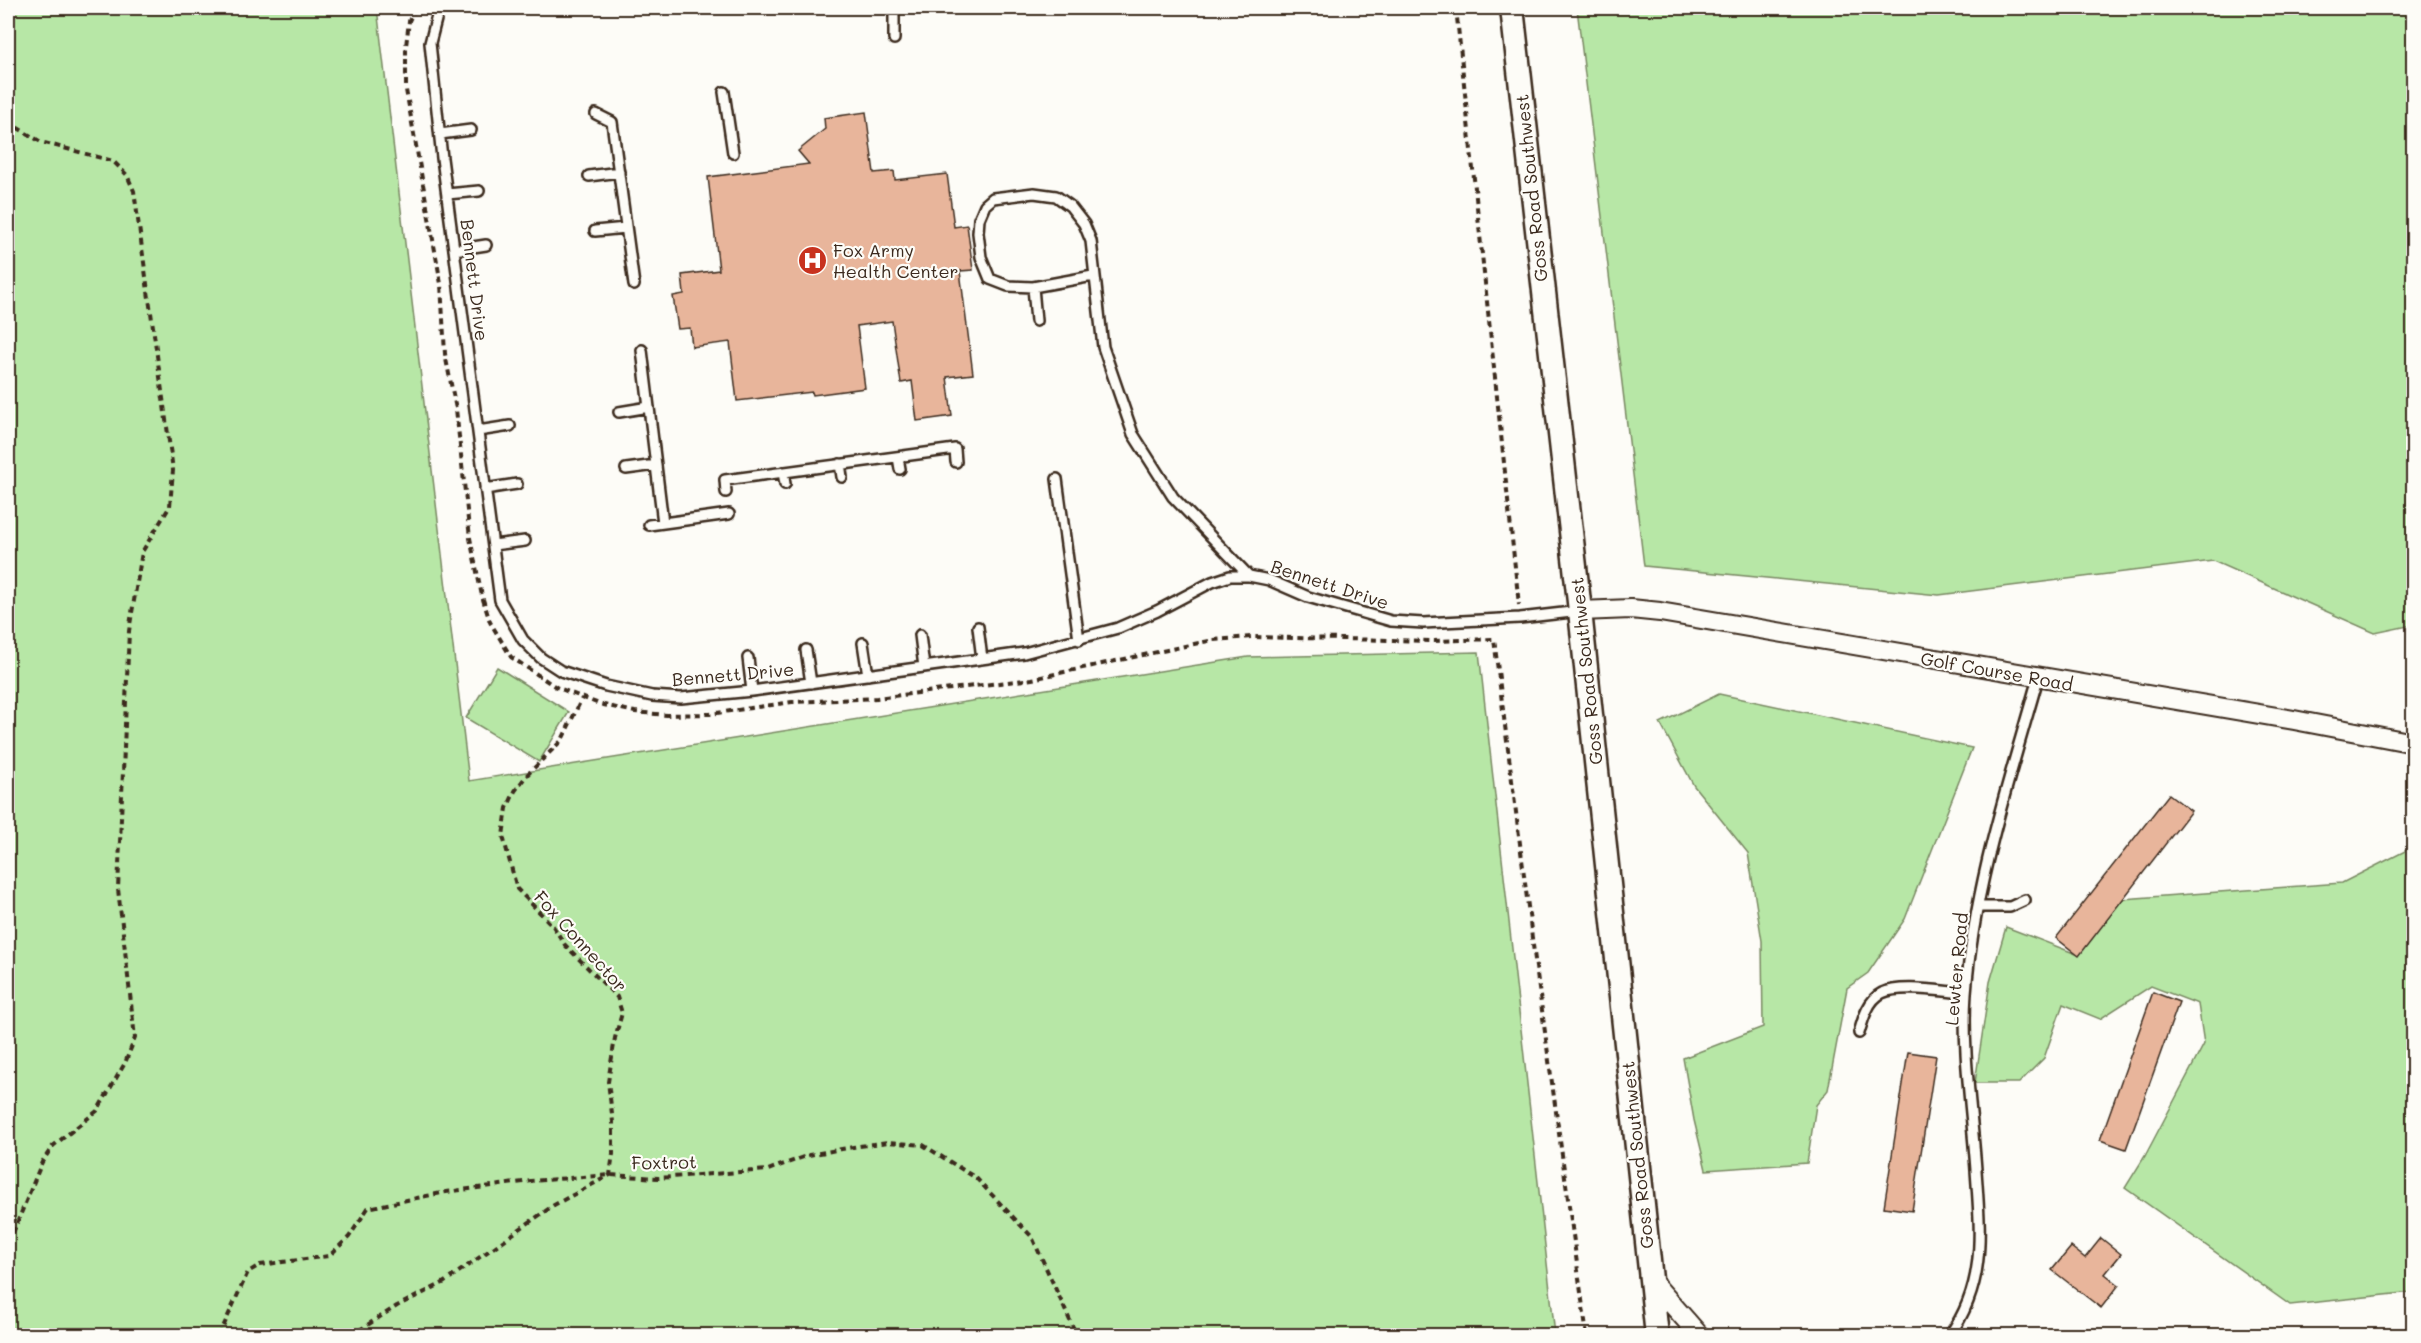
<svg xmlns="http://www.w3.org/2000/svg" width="2421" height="1343" viewBox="0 0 2421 1343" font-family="Mali,sans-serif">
<rect width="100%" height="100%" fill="#fdfcf7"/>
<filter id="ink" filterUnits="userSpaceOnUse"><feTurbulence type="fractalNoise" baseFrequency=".0167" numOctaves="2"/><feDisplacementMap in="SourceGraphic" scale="12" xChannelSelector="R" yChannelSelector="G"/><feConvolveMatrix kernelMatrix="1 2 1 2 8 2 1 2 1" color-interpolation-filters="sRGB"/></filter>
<g filter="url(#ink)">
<!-- green -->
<path fill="#b7e7a6" stroke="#798862" stroke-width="1.5" d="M 8,8 L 377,8 L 469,781 L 1248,657 L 1479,652 L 1555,1335 L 8,1335 Z
M 1577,8 L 2413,8 L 2413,625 L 2375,633 L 2213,561 L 1939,595 L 1644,566 Z
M 497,667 L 569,712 L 539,762 L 466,718 Z
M 1719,694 L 1972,748 L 1905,919 L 1868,973 L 1847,988 L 1828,1090 L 1816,1105 L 1807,1163 L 1706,1170 L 1694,1120 L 1683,1058 L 1763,1027 L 1762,941 L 1748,853 L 1694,786 L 1660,723 Z
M 2413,847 L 2413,1292 L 2290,1305 L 2125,1188 L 2145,1156 L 2204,1044 L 2198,1004 L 2151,986 L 2100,1019 L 2063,1004 L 2044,1058 L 2019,1083 L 1975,1083 L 1990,982 L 2006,927 L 2079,955 L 2122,899 L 2342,883 Z"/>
<!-- building -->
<path fill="#e8b59b" stroke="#3b2a1e" stroke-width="1.5" d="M 866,112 L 874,173 L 894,171 L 895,180 L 947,174 L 954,227 L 967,225 L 973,270 L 960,271 L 973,374 L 947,377 L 952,416 L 917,421 L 912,381 L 901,383 L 892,321 L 857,326 L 865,388 L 813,395 L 812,392 L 737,401 L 730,342 L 692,347 L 690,328 L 678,329 L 673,296 L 684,294 L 682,275 L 719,270 L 708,177 L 809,164 L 798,151 L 825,129 L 824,118 Z
M 2169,794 L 2191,811 L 2079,956 L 2056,938 Z
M 2153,992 L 2179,1002 L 2126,1149 L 2100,1140 Z
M 1908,1052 L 1936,1056 L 1912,1211 L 1884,1207 Z
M 2101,1238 L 2121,1254 L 2105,1274 L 2119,1285 L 2101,1308 L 2052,1270 L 2071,1247 L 2085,1258 Z"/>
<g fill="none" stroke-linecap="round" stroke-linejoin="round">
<defs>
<path id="service" d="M 439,8 L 430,43 L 442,158 L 500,600 L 523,640 L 541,658 L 561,671 L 606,686 L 652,696 L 681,698 L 752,691 L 1024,653 L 1118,628 L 1157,611 L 1212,582 L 1230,576 L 1249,576 L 1269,580 L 1308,597 L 1391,621 L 1423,623 L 1520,618 L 1580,611
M 894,39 L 894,8
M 724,92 L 733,153
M 596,114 L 612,122 L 634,285
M 440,134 L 471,130
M 589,176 L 619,172
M 447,194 L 479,191
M 595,231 L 626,228
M 454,250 L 486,245
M 1093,276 L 1033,287 L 1008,286 L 990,279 L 981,257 L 978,233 L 979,219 L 985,205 L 993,198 L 1034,193 L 1056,196 L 1070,206 L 1084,224 L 1091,241 L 1103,347 L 1133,434 L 1173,497 L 1249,576
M 1033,287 L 1036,321
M 642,350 L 663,523
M 619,412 L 649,407
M 478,431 L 510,426
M 898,457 L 900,469
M 840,464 L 842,477
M 626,469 L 656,465
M 783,472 L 785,484
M 1057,479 L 1079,640
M 485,489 L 517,484
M 726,492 L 725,480 L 955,449 L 956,462
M 649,525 L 729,514
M 493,545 L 525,541
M 978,627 L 982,659
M 920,635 L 924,667
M 863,643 L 868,675
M 806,650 L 811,683
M 748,658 L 752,691
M 1978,907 L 2010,907 L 2025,900
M 1859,1033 C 1863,1019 1868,1000 1882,993 C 1901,984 1945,992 1966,993
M 1949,1336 C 1987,1284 1980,1230 1976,1170 C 1972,1111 1962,1051 1966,993 C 1974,885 2009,781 2038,678"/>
<path id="minor" d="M 1580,611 L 1631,609 L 1660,612 L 2294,720 L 2414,743
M 1649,1278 L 1700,1336"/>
<path id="tertiary" d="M 1512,8 L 1580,611 L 1657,1336"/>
</defs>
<!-- service casing -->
<use href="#service" stroke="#3b2a1e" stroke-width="14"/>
<!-- minor casing -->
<use href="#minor" stroke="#3b2a1e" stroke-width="22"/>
<!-- tertiary casing -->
<use href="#tertiary" stroke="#3b2a1e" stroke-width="27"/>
<!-- path -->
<path stroke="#3b2a1e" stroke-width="4" stroke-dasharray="6 4.5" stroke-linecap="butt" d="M 415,8 L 409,21 L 406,46 L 406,90 L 441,284 L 445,354 L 456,409 L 470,538 L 482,596 L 490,622 L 511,657 L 556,687 L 599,704 L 635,712 L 667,715 L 710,714 L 792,702 L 877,698 L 1032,679 L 1213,640 L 1251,637 L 1434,641 L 1494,639 L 1532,938 L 1587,1336
M 1456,8 L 1519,605
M 8,122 L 41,142 L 113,161 L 127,175 L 134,191 L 173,470 L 170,506 L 142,552 L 129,631 L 118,889 L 135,1038 L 125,1063 L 97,1111 L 53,1146 L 42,1162 L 15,1228 L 8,1241
M 219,1336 L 248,1272 L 260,1265 L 329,1256 L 349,1237 L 368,1208 L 446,1192 L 531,1181 L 610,1175 L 658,1178 L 768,1170 L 809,1155 L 853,1147 L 888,1142 L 923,1145 L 976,1178 L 1032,1237 L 1077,1336
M 350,1336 L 397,1306 L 443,1283 L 554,1205 L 610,1175 L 613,1154 L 613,1122 L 608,1082 L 615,1038 L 622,1013 L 617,997 L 565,945 L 553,926 L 517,889 L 503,836 L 507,808 L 515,791 L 526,776 L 562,740 L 582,698"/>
<!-- service -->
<use href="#service" stroke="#fdfcf7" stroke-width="9"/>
<!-- minor -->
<use href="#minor" stroke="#fdfcf7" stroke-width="18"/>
<!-- tertiary -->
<use href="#tertiary" stroke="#fdfcf7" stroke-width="22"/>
</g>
</g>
<!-- icons -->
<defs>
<symbol id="hospital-disc" viewBox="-11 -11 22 22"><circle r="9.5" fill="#c8321e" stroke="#fdfcf7"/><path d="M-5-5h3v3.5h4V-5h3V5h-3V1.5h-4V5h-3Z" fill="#fff"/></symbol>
</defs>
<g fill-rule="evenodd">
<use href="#hospital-disc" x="796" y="244" width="33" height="33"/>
</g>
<g text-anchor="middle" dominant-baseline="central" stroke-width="4.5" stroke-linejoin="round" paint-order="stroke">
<!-- street labels -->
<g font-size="18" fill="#3b2a1e" stroke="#fdfcf7">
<text transform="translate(1531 188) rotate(-96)">Goss Road Southwest</text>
<text transform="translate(475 280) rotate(83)">Bennett Drive</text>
<text transform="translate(1330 584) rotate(18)">Bennett Drive</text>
<text transform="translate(1586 671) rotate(-96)">Goss Road Southwest</text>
<text transform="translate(1997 671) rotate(10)">Golf Course Road</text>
<text transform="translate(733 674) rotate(-5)">Bennett Drive</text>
<text transform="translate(581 941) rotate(48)">Fox Connector</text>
<text transform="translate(1956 969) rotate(-85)">Lewter Road</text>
<text transform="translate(1637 1155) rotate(-96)">Goss Road Southwest</text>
<text transform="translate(664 1162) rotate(-1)">Foxtrot</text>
</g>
<!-- poi labels -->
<g font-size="18" fill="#3b2a1e" stroke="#fdfcf7" text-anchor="start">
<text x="833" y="250">Fox Army<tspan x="833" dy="21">Health Center</tspan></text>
</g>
</g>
<!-- margin -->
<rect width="2421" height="1343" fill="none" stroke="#fdfcf7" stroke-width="30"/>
<rect x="15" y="15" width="2391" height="1313" fill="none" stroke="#3b2a1e" stroke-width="2" filter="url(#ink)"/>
</svg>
